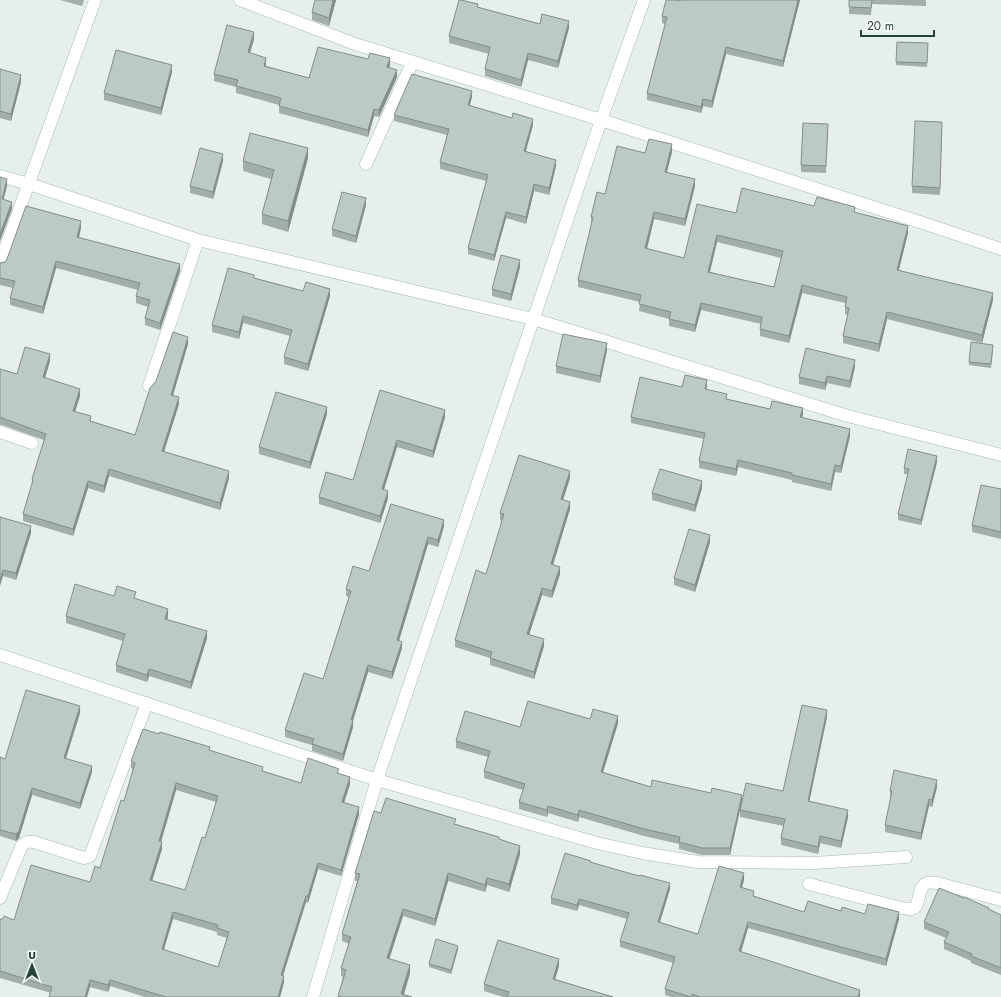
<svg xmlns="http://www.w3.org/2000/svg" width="1001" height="997" viewBox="0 0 1001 997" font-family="Jost,sans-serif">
<rect width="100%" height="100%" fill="#e6efeb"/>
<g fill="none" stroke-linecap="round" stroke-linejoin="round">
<defs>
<path id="minor" d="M 240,0 L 355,44 L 601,120 L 923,223 L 1001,249
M 366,164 L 412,63
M 0,176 L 29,184 L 198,240 L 533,319 L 848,416 L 1001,455
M 0,263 L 95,0
M 149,386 L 198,240
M 0,432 L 32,443
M 0,655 L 377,780 L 597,843 L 642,853 L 698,862 L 814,863 L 906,857
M 809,884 L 901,908 C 904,908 908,909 911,909 C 922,908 916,886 927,883 C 930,882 934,883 937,883 L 1001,900
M 0,898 L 22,845 C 26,842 28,841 34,842 L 84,858 L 90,856 L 147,703
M 313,997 L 377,780 L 601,120 L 644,0"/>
</defs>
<!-- minor casing -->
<use href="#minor" stroke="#a8b8b2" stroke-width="13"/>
<!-- minor -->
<use href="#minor" stroke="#fff" stroke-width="12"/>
</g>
<!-- wall -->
<path fill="#a1aea9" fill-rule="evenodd" d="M 60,0 L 84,0 L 82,6 Z
M 336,0 L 329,26 L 312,20 L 312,12 Z
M 680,0 L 800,0 L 783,67 L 726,54 L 712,108 L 703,106 L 701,113 L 647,100 L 647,93 L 665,24 L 662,23 L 662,16 L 680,1 Z
M 849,0 L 926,0 L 926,6 L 872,4 L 871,15 L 849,14 Z
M 478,7 L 540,24 L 569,28 L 558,68 L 528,60 L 521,87 L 485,76 L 485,69 L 489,54 L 449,43 L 449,36 Z
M 254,39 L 250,53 L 266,65 L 266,66 L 309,78 L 390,65 L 389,68 L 397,77 L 379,117 L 374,116 L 368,137 L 279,113 L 279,105 L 236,93 L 236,87 L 214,81 L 214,74 Z
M 897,42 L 928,43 L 927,67 L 896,65 Z
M 0,69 L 21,82 L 11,121 L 0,118 Z
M 172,72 L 161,115 L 104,100 L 104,93 Z
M 472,97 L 469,106 L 533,125 L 526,151 L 556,166 L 549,195 L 534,191 L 526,224 L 506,218 L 494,261 L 468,254 L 468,248 L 486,181 L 440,169 L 440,162 L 447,135 L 394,121 L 394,115 Z
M 942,122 L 940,195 L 912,193 L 912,186 Z
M 828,124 L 826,173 L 801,172 L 801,165 Z
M 672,152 L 667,172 L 695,186 L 685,226 L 654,219 L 647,249 L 684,258 L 736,213 L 814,206 L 855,213 L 908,233 L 899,270 L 993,300 L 982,343 L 887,319 L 879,352 L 843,343 L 843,336 L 848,315 L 845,314 L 845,303 L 802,293 L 789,343 L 760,336 L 760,329 L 761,324 L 701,310 L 695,332 L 669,326 L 669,319 L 639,311 L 640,302 L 578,287 L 578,280 L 592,224 L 591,224 L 591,217 L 605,194 L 645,153 ZM 717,242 L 781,258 L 774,287 L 710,272 Z
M 308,158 L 288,232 L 262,224 L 262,214 L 271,179 L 243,171 L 243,161 Z
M 223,161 L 213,199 L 190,193 L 190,186 Z
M 366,205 L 356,243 L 332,236 L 332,229 Z
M 81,228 L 79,238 L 180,271 L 160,330 L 145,325 L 145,318 L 148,307 L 136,303 L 136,296 L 138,290 L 56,268 L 43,314 L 10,305 L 10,298 L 13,288 L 0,285 L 0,263 L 5,262 Z
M 520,267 L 511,301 L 492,296 L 492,289 Z
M 254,278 L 303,291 L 330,296 L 308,371 L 284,364 L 284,357 L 290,336 L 243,323 L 239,339 L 212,332 L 212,325 Z
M 188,344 L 173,395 L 179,404 L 164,451 L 229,478 L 220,510 L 109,476 L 104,493 L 88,488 L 73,536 L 23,521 L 23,514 L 32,485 L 32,479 L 44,440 L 2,425 L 0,425 L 0,369 L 17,374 L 50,361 L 45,378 L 80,396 L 75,412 L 91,421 L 135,435 L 156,381 Z
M 993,349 L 991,368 L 969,365 L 969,362 Z
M 607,350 L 600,383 L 556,373 L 556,366 Z
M 855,367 L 850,388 L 827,383 L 825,390 L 799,384 L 799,377 Z
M 707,386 L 706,390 L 727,399 L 770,409 L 803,414 L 802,418 L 850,436 L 841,473 L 835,472 L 831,491 L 792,482 L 792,480 L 738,467 L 736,476 L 699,468 L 699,461 L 704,439 L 631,423 L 631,417 L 682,387 Z
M 380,390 L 445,417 L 433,458 L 397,447 L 384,489 L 388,498 L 380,523 L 319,504 L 319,497 L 353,480 Z
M 327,414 L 310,469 L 259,454 L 259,447 Z
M 937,462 L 921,525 L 898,520 L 898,514 L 908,474 L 904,474 L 904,468 Z
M 570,478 L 563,500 L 570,509 L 553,565 L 560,574 L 552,598 L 542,595 L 529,635 L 544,646 L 534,679 L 490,665 L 490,658 L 455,647 L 455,640 L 486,574 L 502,521 L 500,520 L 500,513 Z
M 702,488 L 695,512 L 652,500 L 652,493 Z
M 1001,489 L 1001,539 L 972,532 L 972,525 Z
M 0,517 L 31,533 L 16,580 L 3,576 Z
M 444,526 L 438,547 L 428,544 L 399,641 L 402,648 L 392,679 L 368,672 L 353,720 L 353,727 L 343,761 L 312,751 L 312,745 L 285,737 L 285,730 L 323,679 L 349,597 L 346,596 L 346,589 L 369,571 Z
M 710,542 L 695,592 L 674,585 L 674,578 Z
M 114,596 L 136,599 L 168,616 L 167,619 L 207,638 L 191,689 L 149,676 L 147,682 L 116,672 L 116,665 L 123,641 L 66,623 L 66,616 Z
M 80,713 L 66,758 L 92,772 L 80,809 L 32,795 L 19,838 L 16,841 L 0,836 L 0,757 L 5,759 Z
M 827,717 L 809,801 L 848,817 L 841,848 L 820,843 L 818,854 L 781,845 L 781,838 L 784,826 L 740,817 L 740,810 L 783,791 Z
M 590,719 L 618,723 L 603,772 L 651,787 L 711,793 L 742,795 L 730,855 L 702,855 L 679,849 L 679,844 L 644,836 L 579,817 L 578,822 L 548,813 L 547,817 L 519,809 L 519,802 L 523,790 L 484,778 L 484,771 L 488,757 L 456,748 L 456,741 L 520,727 Z
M 210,751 L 263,771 L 301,783 L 339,774 L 350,784 L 344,803 L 359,814 L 341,876 L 318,869 L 308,903 L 306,902 L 283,975 L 284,982 L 280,997 L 145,997 L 110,986 L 108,992 L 90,987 L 51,993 L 0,978 L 0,919 L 3,919 L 14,920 L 90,882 L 100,868 L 124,801 L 133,769 L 131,768 L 131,761 ZM 176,790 L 216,802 L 205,838 L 185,890 L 152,881 L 162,849 L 161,842 ZM 173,919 L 217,932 L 217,935 L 227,938 L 218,967 L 163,950 Z
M 937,787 L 932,807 L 929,806 L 921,840 L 885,832 L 885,825 L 891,798 L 890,798 L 890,791 Z
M 381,813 L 456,824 L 499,840 L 520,854 L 509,892 L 487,885 L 485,892 L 448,881 L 435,926 L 403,916 L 389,959 L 410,973 L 404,994 L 412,997 L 338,997 L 343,977 L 341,976 L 341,968 L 349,944 L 342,941 L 342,934 L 357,881 L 355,881 L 355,873 Z
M 591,862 L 670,889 L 660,922 L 698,934 L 744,880 L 742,888 L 754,896 L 804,912 L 841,911 L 899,919 L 886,966 L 748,928 L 741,952 L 860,996 L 860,997 L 671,997 L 665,995 L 665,989 L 673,963 L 620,947 L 620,941 L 627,919 L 579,905 L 577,911 L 551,904 L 551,898 Z
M 989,909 L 1001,915 L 1001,975 L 971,963 L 971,961 L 944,949 L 944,942 L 946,938 L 924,929 L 924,922 Z
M 458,949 L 451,974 L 429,967 L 429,964 Z
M 559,966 L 555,979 L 613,997 L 503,997 L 484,991 L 484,984 Z"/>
<!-- shaded-wall -->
<path fill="#838d89" d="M 333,0 L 336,0 L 329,26 L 329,18 Z
M 798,0 L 800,0 L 783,67 L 783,61 Z
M 569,21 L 569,28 L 558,68 L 558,61 Z
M 254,32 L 254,39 L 248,59 L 248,52 Z
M 726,47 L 726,54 L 712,108 L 712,101 Z
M 528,53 L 528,60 L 521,87 L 521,80 Z
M 266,58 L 266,65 L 264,73 L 264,66 Z
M 390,58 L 390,65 L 387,74 L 387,67 Z
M 172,65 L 172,72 L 161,115 L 161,108 Z
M 397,70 L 397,77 L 379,117 L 379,110 Z
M 21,75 L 21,82 L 11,121 L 11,114 Z
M 472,91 L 472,97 L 468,112 L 468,105 Z
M 703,99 L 703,106 L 701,113 L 701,107 Z
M 374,109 L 374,116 L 368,137 L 368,130 Z
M 533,119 L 533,125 L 524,157 L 524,151 Z
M 672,144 L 672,152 L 665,179 L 665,172 Z
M 308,148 L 308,158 L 288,232 L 288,221 Z
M 223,154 L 223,161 L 213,199 L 213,192 Z
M 556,160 L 556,166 L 549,195 L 549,188 Z
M 7,179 L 7,186 L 2,206 L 2,199 Z
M 695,179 L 695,186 L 685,226 L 685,219 Z
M 534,184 L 534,191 L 526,224 L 526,217 Z
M 366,198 L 366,205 L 356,243 L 356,236 Z
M 12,202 L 12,209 L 0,241 L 0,234 Z
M 506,212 L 506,218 L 494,261 L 494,255 Z
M 654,212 L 654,219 L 645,256 L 645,248 Z
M 81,221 L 81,228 L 77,244 L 77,237 Z
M 908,226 L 908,233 L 897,277 L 897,270 Z
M 717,235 L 717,242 L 708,279 L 708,272 Z
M 520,260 L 520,267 L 511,301 L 511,294 Z
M 56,261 L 56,268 L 43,314 L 43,307 Z
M 180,264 L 180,271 L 160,330 L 160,323 Z
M 802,285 L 802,293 L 789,343 L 789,336 Z
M 330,289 L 330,296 L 308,371 L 308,364 Z
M 993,293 L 993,300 L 982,343 L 982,335 Z
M 701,303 L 701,310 L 695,332 L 695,325 Z
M 887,312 L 887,319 L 879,352 L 879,344 Z
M 243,316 L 243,323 L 239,339 L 239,332 Z
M 188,337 L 188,344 L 171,402 L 171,395 Z
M 607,343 L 607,350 L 600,383 L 600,376 Z
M 50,354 L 50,361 L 43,384 L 43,377 Z
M 855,360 L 855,367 L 850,388 L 850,381 Z
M 827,376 L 827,383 L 825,390 L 825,383 Z
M 707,380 L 707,386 L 705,396 L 705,389 Z
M 80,389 L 80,396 L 73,418 L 73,411 Z
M 179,397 L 179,404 L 162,458 L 162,451 Z
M 327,407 L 327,414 L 310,469 L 310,462 Z
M 803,408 L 803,414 L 800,424 L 800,417 Z
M 445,410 L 445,417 L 433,458 L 433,451 Z
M 850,429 L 850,436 L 841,473 L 841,466 Z
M 397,440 L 397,447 L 382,496 L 382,489 Z
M 937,456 L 937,462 L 921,525 L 921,520 Z
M 738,460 L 738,467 L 736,476 L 736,469 Z
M 835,465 L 835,472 L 831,491 L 831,484 Z
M 109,469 L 109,476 L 104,493 L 104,486 Z
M 229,471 L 229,478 L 220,510 L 220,503 Z
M 570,471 L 570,478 L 561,506 L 561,499 Z
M 88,481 L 88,488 L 73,536 L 73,529 Z
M 702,481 L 702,488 L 695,512 L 695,505 Z
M 388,491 L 388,498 L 380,523 L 380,516 Z
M 570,502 L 570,509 L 551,571 L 551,564 Z
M 444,520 L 444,526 L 438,547 L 438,540 Z
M 31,526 L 31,533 L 16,580 L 16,573 Z
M 710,535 L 710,542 L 695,592 L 695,585 Z
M 428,537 L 428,544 L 397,647 L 397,640 Z
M 560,567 L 560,574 L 552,598 L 552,591 Z
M 3,570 L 3,576 L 0,586 L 0,580 Z
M 542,588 L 542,595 L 527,641 L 527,634 Z
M 168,609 L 168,616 L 165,626 L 165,619 Z
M 207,631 L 207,638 L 191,689 L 191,682 Z
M 544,639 L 544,646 L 534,679 L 534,672 Z
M 402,642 L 402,648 L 392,679 L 392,672 Z
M 368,665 L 368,672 L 351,727 L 351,720 Z
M 149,669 L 149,676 L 147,682 L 147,675 Z
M 80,706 L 80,713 L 64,764 L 64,758 Z
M 827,710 L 827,717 L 808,808 L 808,801 Z
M 618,716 L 618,723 L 601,779 L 601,772 Z
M 353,720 L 353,727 L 343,761 L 343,754 Z
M 92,766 L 92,772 L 80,809 L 80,803 Z
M 350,777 L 350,784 L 342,809 L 342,802 Z
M 937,780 L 937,787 L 932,807 L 932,800 Z
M 176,783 L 176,790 L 159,848 L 159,841 Z
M 32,788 L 32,795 L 19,838 L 16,841 L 16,834 Z
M 742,795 L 742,802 L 730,855 L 730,848 Z
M 929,799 L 929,806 L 921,840 L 921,833 Z
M 548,806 L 548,813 L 547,817 L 547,810 Z
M 359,807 L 359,814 L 341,876 L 341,870 Z
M 579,810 L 579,817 L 578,822 L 578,815 Z
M 848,810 L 848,817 L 841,848 L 841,841 Z
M 820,836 L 820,843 L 818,854 L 818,847 Z
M 162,842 L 162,849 L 150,887 L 150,880 Z
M 520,846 L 520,854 L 509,892 L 509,884 Z
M 318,863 L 318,869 L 308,903 L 308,896 Z
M 448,873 L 448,881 L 435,926 L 435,919 Z
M 744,873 L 744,880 L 740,893 L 740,887 Z
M 487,878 L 487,885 L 485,892 L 485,885 Z
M 670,883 L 670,889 L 658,928 L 658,922 Z
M 306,896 L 306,902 L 281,982 L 281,975 Z
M 579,899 L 579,905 L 577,911 L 577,905 Z
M 403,909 L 403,916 L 387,966 L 387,958 Z
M 173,912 L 173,919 L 162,956 L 162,949 Z
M 899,912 L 899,919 L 886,966 L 886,959 Z
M 748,922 L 748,928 L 739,958 L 739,951 Z
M 458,946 L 458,949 L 451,974 L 451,970 Z
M 559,959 L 559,966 L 553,986 L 553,979 Z
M 410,965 L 410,973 L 403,997 L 401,994 Z
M 284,976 L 284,982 L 280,997 L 278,997 Z
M 90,980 L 90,987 L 87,997 L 85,997 Z
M 110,980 L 110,986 L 108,992 L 108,985 Z
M 860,990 L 860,997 L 858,997 Z"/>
<!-- building -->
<path fill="#bbcac4" stroke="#838d89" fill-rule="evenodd" d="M 315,0 L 333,0 L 329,18 L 312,12 Z
M 459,0 L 461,0 L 478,4 L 477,7 L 540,24 L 542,14 L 569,21 L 558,61 L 528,53 L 521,80 L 485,69 L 490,47 L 449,36 Z
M 666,0 L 674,0 L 680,1 L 680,0 L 798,0 L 783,61 L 726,47 L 712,101 L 703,99 L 701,107 L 647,93 L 667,17 L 662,16 Z
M 849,0 L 872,0 L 871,8 L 849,7 Z
M 227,25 L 254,32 L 248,52 L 266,58 L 264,66 L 309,78 L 318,47 L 368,59 L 370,53 L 390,58 L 387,67 L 397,70 L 379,110 L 374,109 L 368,130 L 279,106 L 281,98 L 236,86 L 238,80 L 214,74 Z
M 897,42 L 928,43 L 927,63 L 896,62 Z
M 116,50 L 172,65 L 161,108 L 104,93 Z
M 0,69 L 21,75 L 11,114 L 0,111 Z
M 412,74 L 472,91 L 468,105 L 512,118 L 513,113 L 533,119 L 524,151 L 556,160 L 549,188 L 534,184 L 526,217 L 506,212 L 494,255 L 468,248 L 488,175 L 440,162 L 449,129 L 394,115 Z
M 915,121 L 942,122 L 940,188 L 912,186 Z
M 803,123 L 828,124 L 826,166 L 801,165 Z
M 250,133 L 308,148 L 288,221 L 262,214 L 274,170 L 243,161 Z
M 649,139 L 672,144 L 665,172 L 695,179 L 685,219 L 654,212 L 645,248 L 684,258 L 697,204 L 736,213 L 742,188 L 814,206 L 817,197 L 855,207 L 854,212 L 908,226 L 897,270 L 993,293 L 982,335 L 887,312 L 879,344 L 843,336 L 849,308 L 845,307 L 847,297 L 802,285 L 789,336 L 760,329 L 762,317 L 701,303 L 695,325 L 669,319 L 671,312 L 639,304 L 641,295 L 578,280 L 593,217 L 591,217 L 597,192 L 605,194 L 617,146 L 645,153 ZM 717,235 L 783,251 L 774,287 L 708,272 Z
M 200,148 L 223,154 L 213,192 L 190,186 Z
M 0,177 L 7,179 L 2,199 L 12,202 L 0,234 Z
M 342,192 L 366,198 L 356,236 L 332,229 Z
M 26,206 L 81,221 L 77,237 L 180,264 L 160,323 L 145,318 L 150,300 L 136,296 L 140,283 L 56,261 L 43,307 L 10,298 L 15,281 L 0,278 L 0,263 L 5,262 L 7,259 Z
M 501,255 L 520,260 L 511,294 L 492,289 Z
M 228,268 L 254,275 L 254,278 L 303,291 L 306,282 L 330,289 L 308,364 L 284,357 L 292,330 L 243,316 L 239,332 L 212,325 Z
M 173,332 L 188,337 L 171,395 L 179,397 L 162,451 L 229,471 L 220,503 L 109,469 L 104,486 L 88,481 L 73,529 L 23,514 L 33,480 L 32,479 L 46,434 L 2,418 L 0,418 L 0,369 L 17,374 L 25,347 L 50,354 L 43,377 L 80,389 L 73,411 L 91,416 L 90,421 L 135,435 L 150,388 L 156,381 Z
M 563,334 L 607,343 L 600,376 L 556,366 Z
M 971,342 L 993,345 L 991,364 L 969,362 Z
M 806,348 L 855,360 L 850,381 L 827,376 L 825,383 L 799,377 Z
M 685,375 L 707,380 L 705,389 L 727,394 L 726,399 L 770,409 L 772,401 L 803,408 L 800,417 L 850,429 L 841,466 L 835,465 L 831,484 L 792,475 L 792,473 L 738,460 L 736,469 L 699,461 L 705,433 L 631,417 L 640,377 L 682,387 Z
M 380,390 L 445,410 L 433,451 L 397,440 L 382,489 L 388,491 L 380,516 L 319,497 L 326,472 L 353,480 Z
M 276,392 L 327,407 L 310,462 L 259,447 Z
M 908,449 L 937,456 L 921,520 L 898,514 L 909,469 L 904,468 Z
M 519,455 L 570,471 L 561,499 L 570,502 L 551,564 L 560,567 L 552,591 L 542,588 L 527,634 L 544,639 L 534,672 L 490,658 L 492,652 L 455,640 L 476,570 L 486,574 L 504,514 L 500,513 Z
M 660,469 L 702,481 L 695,505 L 652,493 Z
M 981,485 L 1001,489 L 1001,532 L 972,525 Z
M 391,504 L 444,520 L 438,540 L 428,537 L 397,640 L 402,642 L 392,672 L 368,665 L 351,720 L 353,720 L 343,754 L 312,744 L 314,739 L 285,730 L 304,673 L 323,679 L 351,591 L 346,589 L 353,566 L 369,571 Z
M 0,517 L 31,526 L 16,573 L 3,570 L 0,580 Z
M 689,529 L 710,535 L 695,585 L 674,578 Z
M 75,584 L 114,596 L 117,586 L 136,592 L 134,598 L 168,609 L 165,619 L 207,631 L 191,682 L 149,669 L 147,675 L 116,665 L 125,634 L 66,616 Z
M 26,690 L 80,706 L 64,758 L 92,766 L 80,803 L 32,788 L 19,831 L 16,834 L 0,830 L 0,757 L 5,759 Z
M 528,701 L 590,719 L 593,709 L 618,716 L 601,772 L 651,787 L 652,780 L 711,793 L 712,788 L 742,795 L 730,848 L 702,848 L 679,842 L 680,837 L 644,829 L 579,810 L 578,815 L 548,806 L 547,810 L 519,802 L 525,784 L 484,771 L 490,751 L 456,741 L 465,711 L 520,727 Z
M 802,705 L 827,710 L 808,801 L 848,810 L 841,841 L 820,836 L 818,847 L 781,838 L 785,819 L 740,810 L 746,783 L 783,791 Z
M 143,729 L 159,734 L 160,732 L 210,747 L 209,750 L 263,767 L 262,771 L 301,783 L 308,758 L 339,769 L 337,773 L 350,777 L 342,802 L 359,807 L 341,870 L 318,863 L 308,896 L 306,896 L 281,975 L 284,976 L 278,997 L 166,997 L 110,980 L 108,985 L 90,980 L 85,997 L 49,997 L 52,987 L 0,971 L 0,919 L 3,919 L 4,916 L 14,920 L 31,865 L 90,882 L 95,866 L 100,868 L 121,800 L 124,801 L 135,763 L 131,761 ZM 176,783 L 218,796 L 205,838 L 202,837 L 185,890 L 150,880 L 162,842 L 159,841 ZM 173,912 L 218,925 L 217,928 L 229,932 L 218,967 L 162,949 Z
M 894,770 L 937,780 L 932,800 L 929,799 L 921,833 L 885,825 L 892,791 L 890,791 Z
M 386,798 L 456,819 L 454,824 L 499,837 L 499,839 L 520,846 L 509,884 L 487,878 L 485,885 L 448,873 L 435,919 L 403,909 L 387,958 L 410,965 L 401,994 L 412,997 L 342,997 L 338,996 L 346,970 L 341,968 L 351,937 L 342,934 L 360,874 L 355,873 L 374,811 L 381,813 Z
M 565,853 L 591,861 L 590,862 L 639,876 L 640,875 L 670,883 L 658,922 L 698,934 L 719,866 L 744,873 L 740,887 L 754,891 L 753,896 L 804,912 L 808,901 L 841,911 L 842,907 L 865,914 L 868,904 L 899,912 L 886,959 L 748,922 L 739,951 L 860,990 L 858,997 L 700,997 L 692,994 L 691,997 L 665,989 L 675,957 L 620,941 L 629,913 L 579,899 L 577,905 L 551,898 Z
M 939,888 L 964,898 L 964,897 L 989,908 L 988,909 L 1001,915 L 1001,968 L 971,956 L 972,954 L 944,942 L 949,932 L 924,922 Z
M 436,939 L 458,946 L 451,970 L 429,964 Z
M 498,940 L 559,959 L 553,979 L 613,997 L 507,997 L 509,992 L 484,984 Z"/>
<!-- north arrow -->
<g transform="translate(32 965)" stroke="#f7fbf9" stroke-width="3" paint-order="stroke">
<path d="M0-3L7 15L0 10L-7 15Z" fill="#24423a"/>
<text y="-6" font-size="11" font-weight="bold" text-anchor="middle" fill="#24423a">U</text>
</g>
<!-- scale -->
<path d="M861 30v6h73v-6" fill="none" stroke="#24423a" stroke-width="2"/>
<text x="867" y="30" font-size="12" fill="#24423a" stroke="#f7fbf9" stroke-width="3" paint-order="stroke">20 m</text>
</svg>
